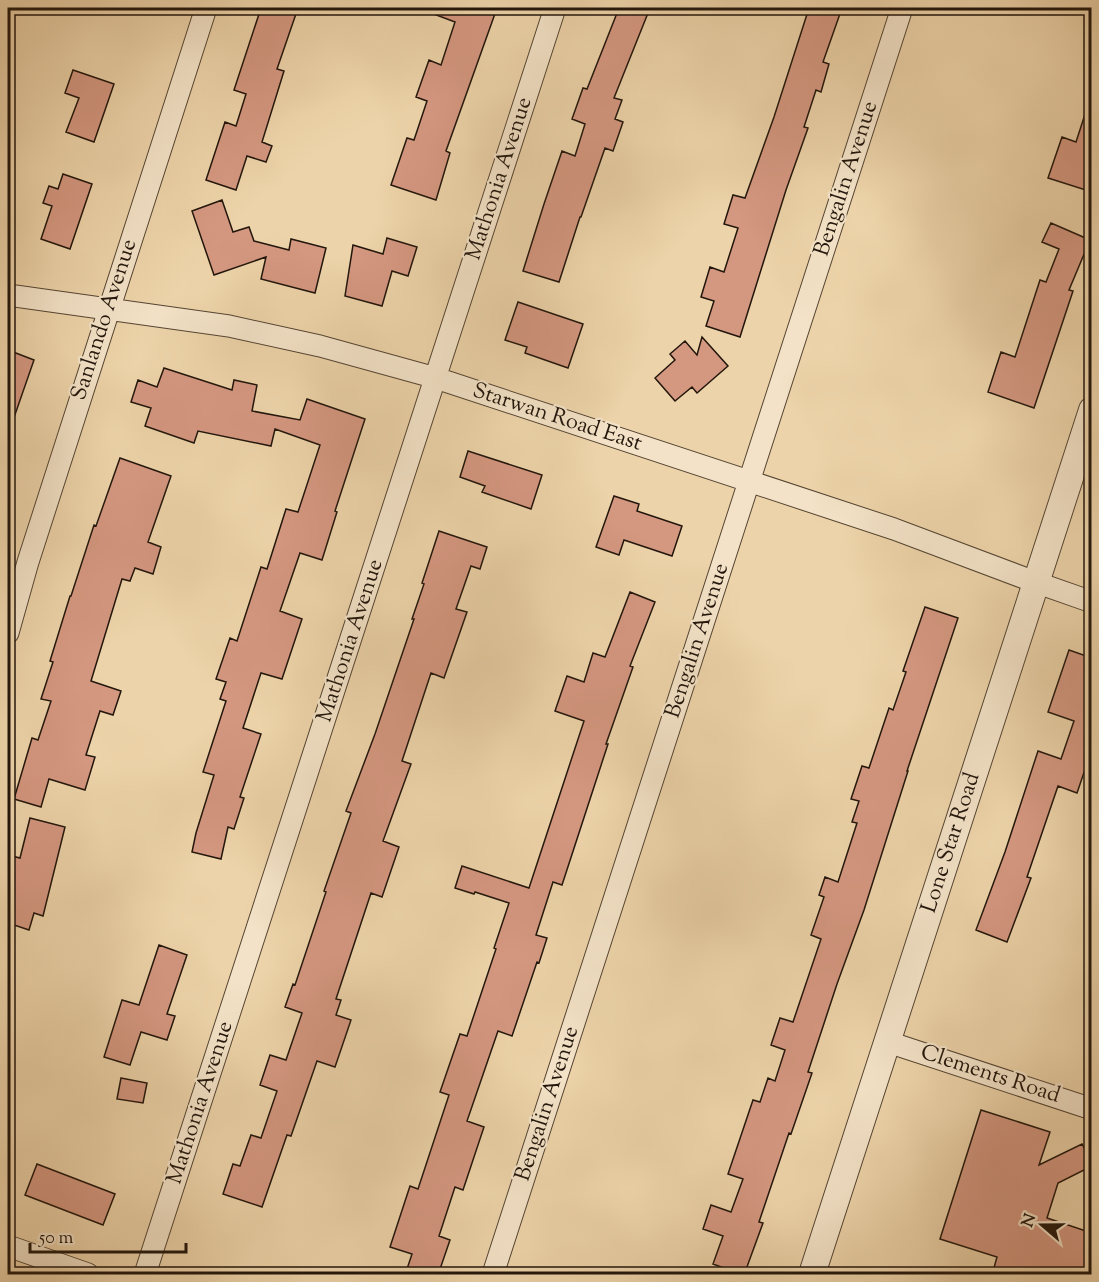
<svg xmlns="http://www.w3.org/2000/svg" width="1099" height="1282" viewBox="0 0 1099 1282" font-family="'Sorts Mill Goudy',serif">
<rect width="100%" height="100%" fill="#edd3a9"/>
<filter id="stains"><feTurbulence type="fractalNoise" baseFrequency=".00333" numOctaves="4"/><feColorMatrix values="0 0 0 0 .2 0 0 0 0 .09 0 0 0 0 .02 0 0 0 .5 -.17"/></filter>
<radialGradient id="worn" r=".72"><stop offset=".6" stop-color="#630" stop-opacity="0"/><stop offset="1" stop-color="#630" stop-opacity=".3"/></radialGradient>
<!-- building -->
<path fill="#d49780" stroke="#22160c" stroke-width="1.5" d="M 261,8 L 298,8 L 277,69 L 284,71 L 262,142 L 272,146 L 266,162 L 247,156 L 236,190 L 206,180 L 225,122 L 236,126 L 246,94 L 234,90 Z
M 423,8 L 497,8 L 446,151 L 450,153 L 436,200 L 391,185 L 407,138 L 414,140 L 427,101 L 416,97 L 429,60 L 441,65 L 455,22 L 423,10 Z
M 619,8 L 650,8 L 614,98 L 622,100 L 615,119 L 623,122 L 613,151 L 605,148 L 581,217 L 580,217 L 559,282 L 523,271 L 544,204 L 562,151 L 575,156 L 585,124 L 572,119 L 583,88 L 587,89 Z
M 809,8 L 842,8 L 823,62 L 829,64 L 821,92 L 816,90 L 804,127 L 808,128 L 786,190 L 740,337 L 706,326 L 714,301 L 701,297 L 710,267 L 724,272 L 738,228 L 724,224 L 733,195 L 745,198 L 774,117 Z
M 73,70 L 114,84 L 94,142 L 66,132 L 79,98 L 65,93 Z
M 1088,105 L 1092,105 L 1092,192 L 1048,178 L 1062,137 L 1076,142 Z
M 63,174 L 92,184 L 70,249 L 41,239 L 52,206 L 43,203 L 49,186 L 58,189 Z
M 222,200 L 233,232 L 249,227 L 254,241 L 289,250 L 291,239 L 326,248 L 315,293 L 261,279 L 266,257 L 214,275 L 192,211 Z
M 1051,223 L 1090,240 L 1069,290 L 1073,291 L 1034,408 L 988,392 L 1001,352 L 1015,357 L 1040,280 L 1046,282 L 1059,249 L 1042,242 Z
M 387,238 L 417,247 L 408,276 L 392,271 L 382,306 L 345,296 L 353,245 L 383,254 Z
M 518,302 L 583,324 L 568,368 L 525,353 L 527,347 L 505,340 Z
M 702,337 L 728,366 L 697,393 L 692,387 L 675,401 L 655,378 L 675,360 L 670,354 L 685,341 L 697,355 Z
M 8,350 L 34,360 L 10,429 L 8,429 Z
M 164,368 L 232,390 L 234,380 L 257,385 L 252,411 L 300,420 L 307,399 L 365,419 L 335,511 L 337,512 L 322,560 L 300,553 L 280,611 L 302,619 L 282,679 L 261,673 L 243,728 L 261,734 L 240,797 L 244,798 L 234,829 L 228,827 L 221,859 L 192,852 L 196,833 L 214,775 L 203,772 L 226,701 L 220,699 L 226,682 L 216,679 L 230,638 L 237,641 L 261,567 L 267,569 L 286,509 L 298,512 L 320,445 L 275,429 L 271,446 L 198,431 L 194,443 L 145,426 L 151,408 L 131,402 L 138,380 L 157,387 Z
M 468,451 L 542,475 L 531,509 L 482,492 L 485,486 L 460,477 Z
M 120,458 L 171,476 L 148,542 L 161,547 L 153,574 L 135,568 L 130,581 L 122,579 L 91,681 L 121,691 L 113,715 L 100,711 L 86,755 L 95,757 L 85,790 L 49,779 L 41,807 L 14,799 L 32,738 L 38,740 L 51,701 L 41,699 L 53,662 L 50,661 L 70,596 L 71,596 L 94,525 L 96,526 Z
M 614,496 L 639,504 L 637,511 L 682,526 L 672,556 L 624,540 L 619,555 L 596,547 Z
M 439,531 L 487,547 L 480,569 L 471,566 L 456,609 L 467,612 L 444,678 L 431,673 L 402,761 L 411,764 L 383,841 L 399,847 L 382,897 L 371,893 L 336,999 L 341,1000 L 336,1015 L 351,1020 L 335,1067 L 317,1061 L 291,1136 L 287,1135 L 262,1207 L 223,1194 L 233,1164 L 240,1166 L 251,1135 L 261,1138 L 277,1091 L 260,1085 L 270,1055 L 286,1060 L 302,1013 L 285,1007 L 293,984 L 295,985 L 326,892 L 324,891 L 351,813 L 346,811 L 375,734 L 414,619 L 412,619 L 424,584 L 422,583 Z
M 630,592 L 655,602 L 630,666 L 633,667 L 606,744 L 608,744 L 562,885 L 553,882 L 536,935 L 547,938 L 539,963 L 537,962 L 512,1036 L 498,1031 L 467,1121 L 484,1127 L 463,1190 L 455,1187 L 439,1236 L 450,1240 L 438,1275 L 405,1275 L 412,1254 L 390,1247 L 410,1186 L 418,1189 L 449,1095 L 440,1092 L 460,1034 L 467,1036 L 496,949 L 494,948 L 509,903 L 475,892 L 474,894 L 455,888 L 462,866 L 529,888 L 584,721 L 555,711 L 567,676 L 584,682 L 593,653 L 605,657 Z
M 925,607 L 958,618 L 907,771 L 908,771 L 864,910 L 837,984 L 808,1072 L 812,1073 L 791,1134 L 789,1133 L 759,1222 L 763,1223 L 744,1275 L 743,1275 L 713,1264 L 723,1236 L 703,1229 L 711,1205 L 731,1212 L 743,1179 L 728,1174 L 753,1100 L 760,1102 L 768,1078 L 775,1081 L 785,1050 L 771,1045 L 780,1018 L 793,1022 L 821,939 L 811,935 L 824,897 L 819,895 L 825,877 L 838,882 L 857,823 L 852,822 L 859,801 L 851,799 L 862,766 L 869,768 L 889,708 L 893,710 L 906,672 L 903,671 Z
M 1069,650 L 1092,658 L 1092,749 L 1077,793 L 1058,786 L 1027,877 L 1031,878 L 1007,942 L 976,930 L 1005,852 L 1038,751 L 1061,759 L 1074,721 L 1048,712 Z
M 30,818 L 65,827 L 43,916 L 34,913 L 29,930 L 8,923 L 8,855 L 20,858 Z
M 159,945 L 187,955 L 167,1014 L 175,1016 L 167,1040 L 141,1032 L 130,1065 L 104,1057 L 122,1000 L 139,1005 Z
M 121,1078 L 147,1083 L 143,1103 L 117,1099 Z
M 981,1110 L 1050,1132 L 1039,1165 L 1082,1144 L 1092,1162 L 1092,1166 L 1058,1183 L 1047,1218 L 1092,1233 L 1092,1275 L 1066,1275 L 1046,1268 L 1044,1275 L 992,1275 L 997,1257 L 940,1239 Z
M 37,1164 L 115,1194 L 103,1225 L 25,1195 Z"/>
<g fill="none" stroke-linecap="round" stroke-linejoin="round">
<defs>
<path id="minor" d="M 8,295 L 229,326 L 320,346 L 436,378 L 894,529 L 1035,582 L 1092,602
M 8,633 L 28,562 L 206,8
M 888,1042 L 1092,1109
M 8,1246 L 88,1274
M 145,1274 L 555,8
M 493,1274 L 902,8"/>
<g id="tertiary">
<path id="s1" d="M 812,1274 L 1092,410"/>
</g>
</defs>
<!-- minor casing -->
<use href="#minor" stroke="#554533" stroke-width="23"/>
<!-- tertiary casing -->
<use href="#tertiary" stroke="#554533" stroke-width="28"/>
<!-- minor -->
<use href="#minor" stroke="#f3e2c7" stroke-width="21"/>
<!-- tertiary -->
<use href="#tertiary" stroke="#f3e2c7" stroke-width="26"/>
</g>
<g text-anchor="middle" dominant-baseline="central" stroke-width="4.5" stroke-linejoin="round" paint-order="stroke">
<!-- street labels -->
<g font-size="22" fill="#22160c" stroke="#f3e2c7">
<text transform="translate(500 179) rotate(-72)">Mathonia Avenue</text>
<text transform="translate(847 179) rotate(-72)">Bengalin Avenue</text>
<text transform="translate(105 320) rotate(-72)">Sanlando Avenue</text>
<text transform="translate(557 418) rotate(18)">Starwan Road East</text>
<text transform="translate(351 641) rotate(-72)">Mathonia Avenue</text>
<text transform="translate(698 641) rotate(-72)">Bengalin Avenue</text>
<text stroke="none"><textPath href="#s1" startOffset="453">Lone Star Road</textPath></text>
<text transform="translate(990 1075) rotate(18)">Clements Road</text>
<text transform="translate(201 1103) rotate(-72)">Mathonia Avenue</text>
<text transform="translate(548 1104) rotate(-72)">Bengalin Avenue</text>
</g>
</g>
<!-- margin -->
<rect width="1099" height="1282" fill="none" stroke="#edd3a9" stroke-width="30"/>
<rect x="9" y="9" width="1081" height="1264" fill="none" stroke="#22160c" stroke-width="3"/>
<rect x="15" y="15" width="1069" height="1252" fill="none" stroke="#22160c" stroke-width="1.5"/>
<!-- north arrow -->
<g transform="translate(1042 1225) rotate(290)" stroke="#f3e2c7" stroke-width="4.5" paint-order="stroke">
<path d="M0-4.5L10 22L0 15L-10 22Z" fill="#22160c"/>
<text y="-9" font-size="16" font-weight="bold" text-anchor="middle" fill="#22160c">N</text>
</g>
<!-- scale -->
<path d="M30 1243v9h156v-9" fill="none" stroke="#22160c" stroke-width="3"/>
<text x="39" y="1243" font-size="18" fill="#22160c" stroke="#f3e2c7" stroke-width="4.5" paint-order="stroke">50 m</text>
<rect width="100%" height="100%" filter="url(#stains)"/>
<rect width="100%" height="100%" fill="url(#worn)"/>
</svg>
